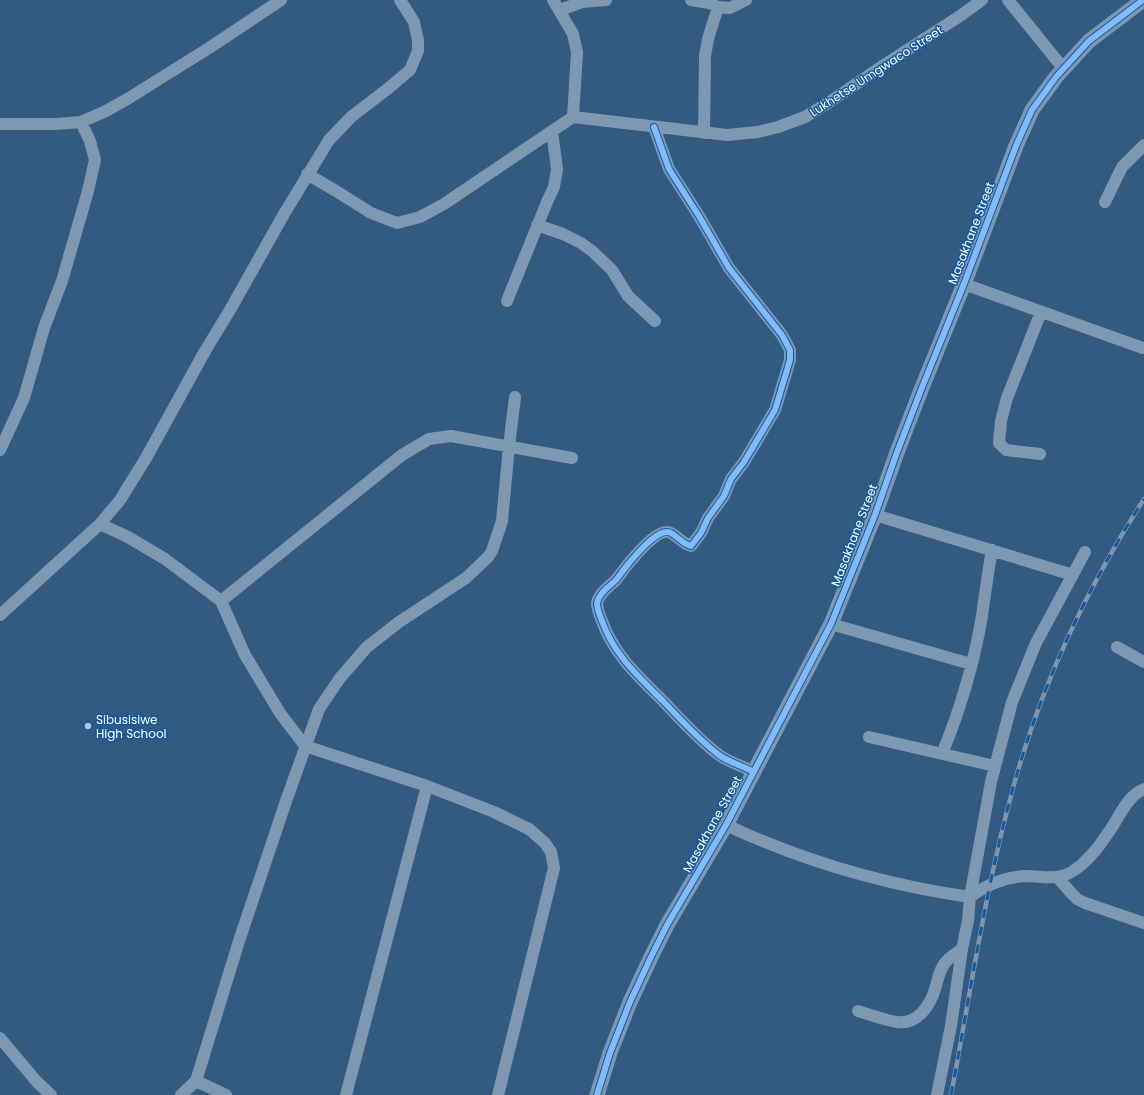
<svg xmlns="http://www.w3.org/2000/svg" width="1144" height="1095" viewBox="0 0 1144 1095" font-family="Poppins,sans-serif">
<rect width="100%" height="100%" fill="#335a81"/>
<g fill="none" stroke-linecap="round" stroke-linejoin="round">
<!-- minor -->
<path stroke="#7f98b1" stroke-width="12" d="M 553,0 L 573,34 L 577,52 L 573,117
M 691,0 L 709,3 L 718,7 L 730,8 L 746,0
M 1008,0 L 1063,68
M 560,10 L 582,2 L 606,0
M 573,117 L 727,135 L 758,132 L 778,127 L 805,117 L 828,103 L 887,63 L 960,16 L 982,0
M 0,124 L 56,124 L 81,122 L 106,111 L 129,98 L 209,48 L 281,0
M 654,127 L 669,169 L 699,216 L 729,268 L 782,335 L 790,350 L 790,360 L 775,410 L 744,462 L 731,479 L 724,496 L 708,518 L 701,533 L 691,546 C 683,544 678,537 671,533 C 659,526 636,555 629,563 C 624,569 620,575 616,580 C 609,587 599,593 597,603 C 597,609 600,616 602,621 C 614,655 639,677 664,702 C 682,721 698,739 719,755 C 727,761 744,767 754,772
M 704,133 L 705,56 L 708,39 L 718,7
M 307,174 L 336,191 L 371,213 L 397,223 L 420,217 L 444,204 L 573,117
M 1105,202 L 1122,167 L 1144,145
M 537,225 L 563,234 L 581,243 L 592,251 L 612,270 L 628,296 L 655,321
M 964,284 L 1143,348
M 507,301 L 547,202 L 554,187 L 557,169 L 552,131
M 0,450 L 24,398 L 44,328 L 62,281 L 88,191 L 95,160 L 90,141 L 81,122
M 1040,454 L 1006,450 L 999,443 L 1001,421 L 1007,398 L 1041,312
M 875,515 L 1073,575
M 100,524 L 128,537 L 165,559 L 221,601 L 245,655 L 280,713 L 305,746 L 427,786 L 494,812 L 529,829 L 545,843 L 551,852 L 554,868 L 498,1095
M 221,601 L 402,455 L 429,439 L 451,436 L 572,458
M 0,615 L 100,524 L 120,500 L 146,458 L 205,351 L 230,310 L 284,214 L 329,140 L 351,117 L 390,87 L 410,70 L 418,51 L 418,40 L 414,22 L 400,0
M 831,624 L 971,664
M 1117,647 L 1144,662
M 869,737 L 995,766
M 942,754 C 960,710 974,663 982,616 C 985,594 988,572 992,550
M 726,825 C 803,861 885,885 970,897 C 986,885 1005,877 1026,876 C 1043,876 1057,881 1073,871 C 1087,862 1099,847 1108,833 C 1119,819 1126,796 1144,789
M 1058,878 L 1072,894 L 1077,899 L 1085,903 L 1144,923
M 858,1011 C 871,1015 884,1020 897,1022 C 917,1025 930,1006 935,989 C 938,980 939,970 945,963 C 949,957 957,953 962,949
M 0,1038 L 37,1082 L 51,1095
M 196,1081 L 226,1095
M 181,1095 L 196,1081 L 239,941 L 285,804 L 319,709 L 340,678 L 367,647 L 399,622 L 466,578 L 488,557 L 492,551 L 502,521 L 509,446 L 515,397
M 346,1095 L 427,786
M 937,1095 L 951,1026 L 962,949 L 968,921 L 970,897 L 991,782 L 1012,702 L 1036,643 L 1085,552"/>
<!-- tertiary -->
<path stroke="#7f98b1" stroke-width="15" d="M 597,1095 L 610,1053 L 630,1002 L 651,957 L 667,925 L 726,825 L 831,624 L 875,515 L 896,455 L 921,390 L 964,284 L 1016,146 L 1032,110 L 1056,77 L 1089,41 L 1143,0"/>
<defs>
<path id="rail" d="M 951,1095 C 971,990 986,884 1015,781 C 1043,681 1088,586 1144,499"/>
</defs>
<!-- rail casing -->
<use href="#rail" stroke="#7e96b0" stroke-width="4.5"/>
<!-- rail -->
<use href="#rail" stroke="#135aa1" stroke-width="3" stroke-dasharray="9" stroke-linecap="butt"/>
<defs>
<path id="cycleway" d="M 654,127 L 669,169 L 699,216 L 729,268 L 782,335 L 790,350 L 790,360 L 775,410 L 744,462 L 731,479 L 724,496 L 708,518 L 701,533 L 691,546 C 683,544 678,537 671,533 C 659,526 636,555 629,563 C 624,569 620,575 616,580 C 609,587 599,593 597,603 C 597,609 600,616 602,621 C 614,655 639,677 664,702 C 682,721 698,739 719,755 C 727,761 744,767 754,772
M 597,1095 L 610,1053 L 630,1002 L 651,957 L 667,925 L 726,825 L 831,624 L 875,515 L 896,455 L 921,390 L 964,284 L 1016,146 L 1032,110 L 1056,77 L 1089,41 L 1143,0"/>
</defs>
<!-- cycleway casing -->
<use href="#cycleway" stroke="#135aa1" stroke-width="8"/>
<!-- cycleway -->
<use href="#cycleway" stroke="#80bcff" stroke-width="6"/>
</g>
<!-- markers -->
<circle fill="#b8c5d3" stroke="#135aa1" stroke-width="1.5" cx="88" cy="726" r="4"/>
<g text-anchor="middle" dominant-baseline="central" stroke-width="3" stroke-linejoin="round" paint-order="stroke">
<!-- street labels -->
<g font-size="12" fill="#fff" stroke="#135aa1">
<text transform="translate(876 71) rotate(-33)">Lukhetse Umgwaco Street</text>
<text transform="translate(971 233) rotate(-69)">Masakhane Street</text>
<text transform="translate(854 535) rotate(-69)">Masakhane Street</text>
<text transform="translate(712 824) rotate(-61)">Masakhane Street</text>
</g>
<!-- poi labels -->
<g font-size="12" fill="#fff" stroke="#135aa1" text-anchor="start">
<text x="96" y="719">Sibusisiwe<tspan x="96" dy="14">High School</tspan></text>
</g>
</g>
</svg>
